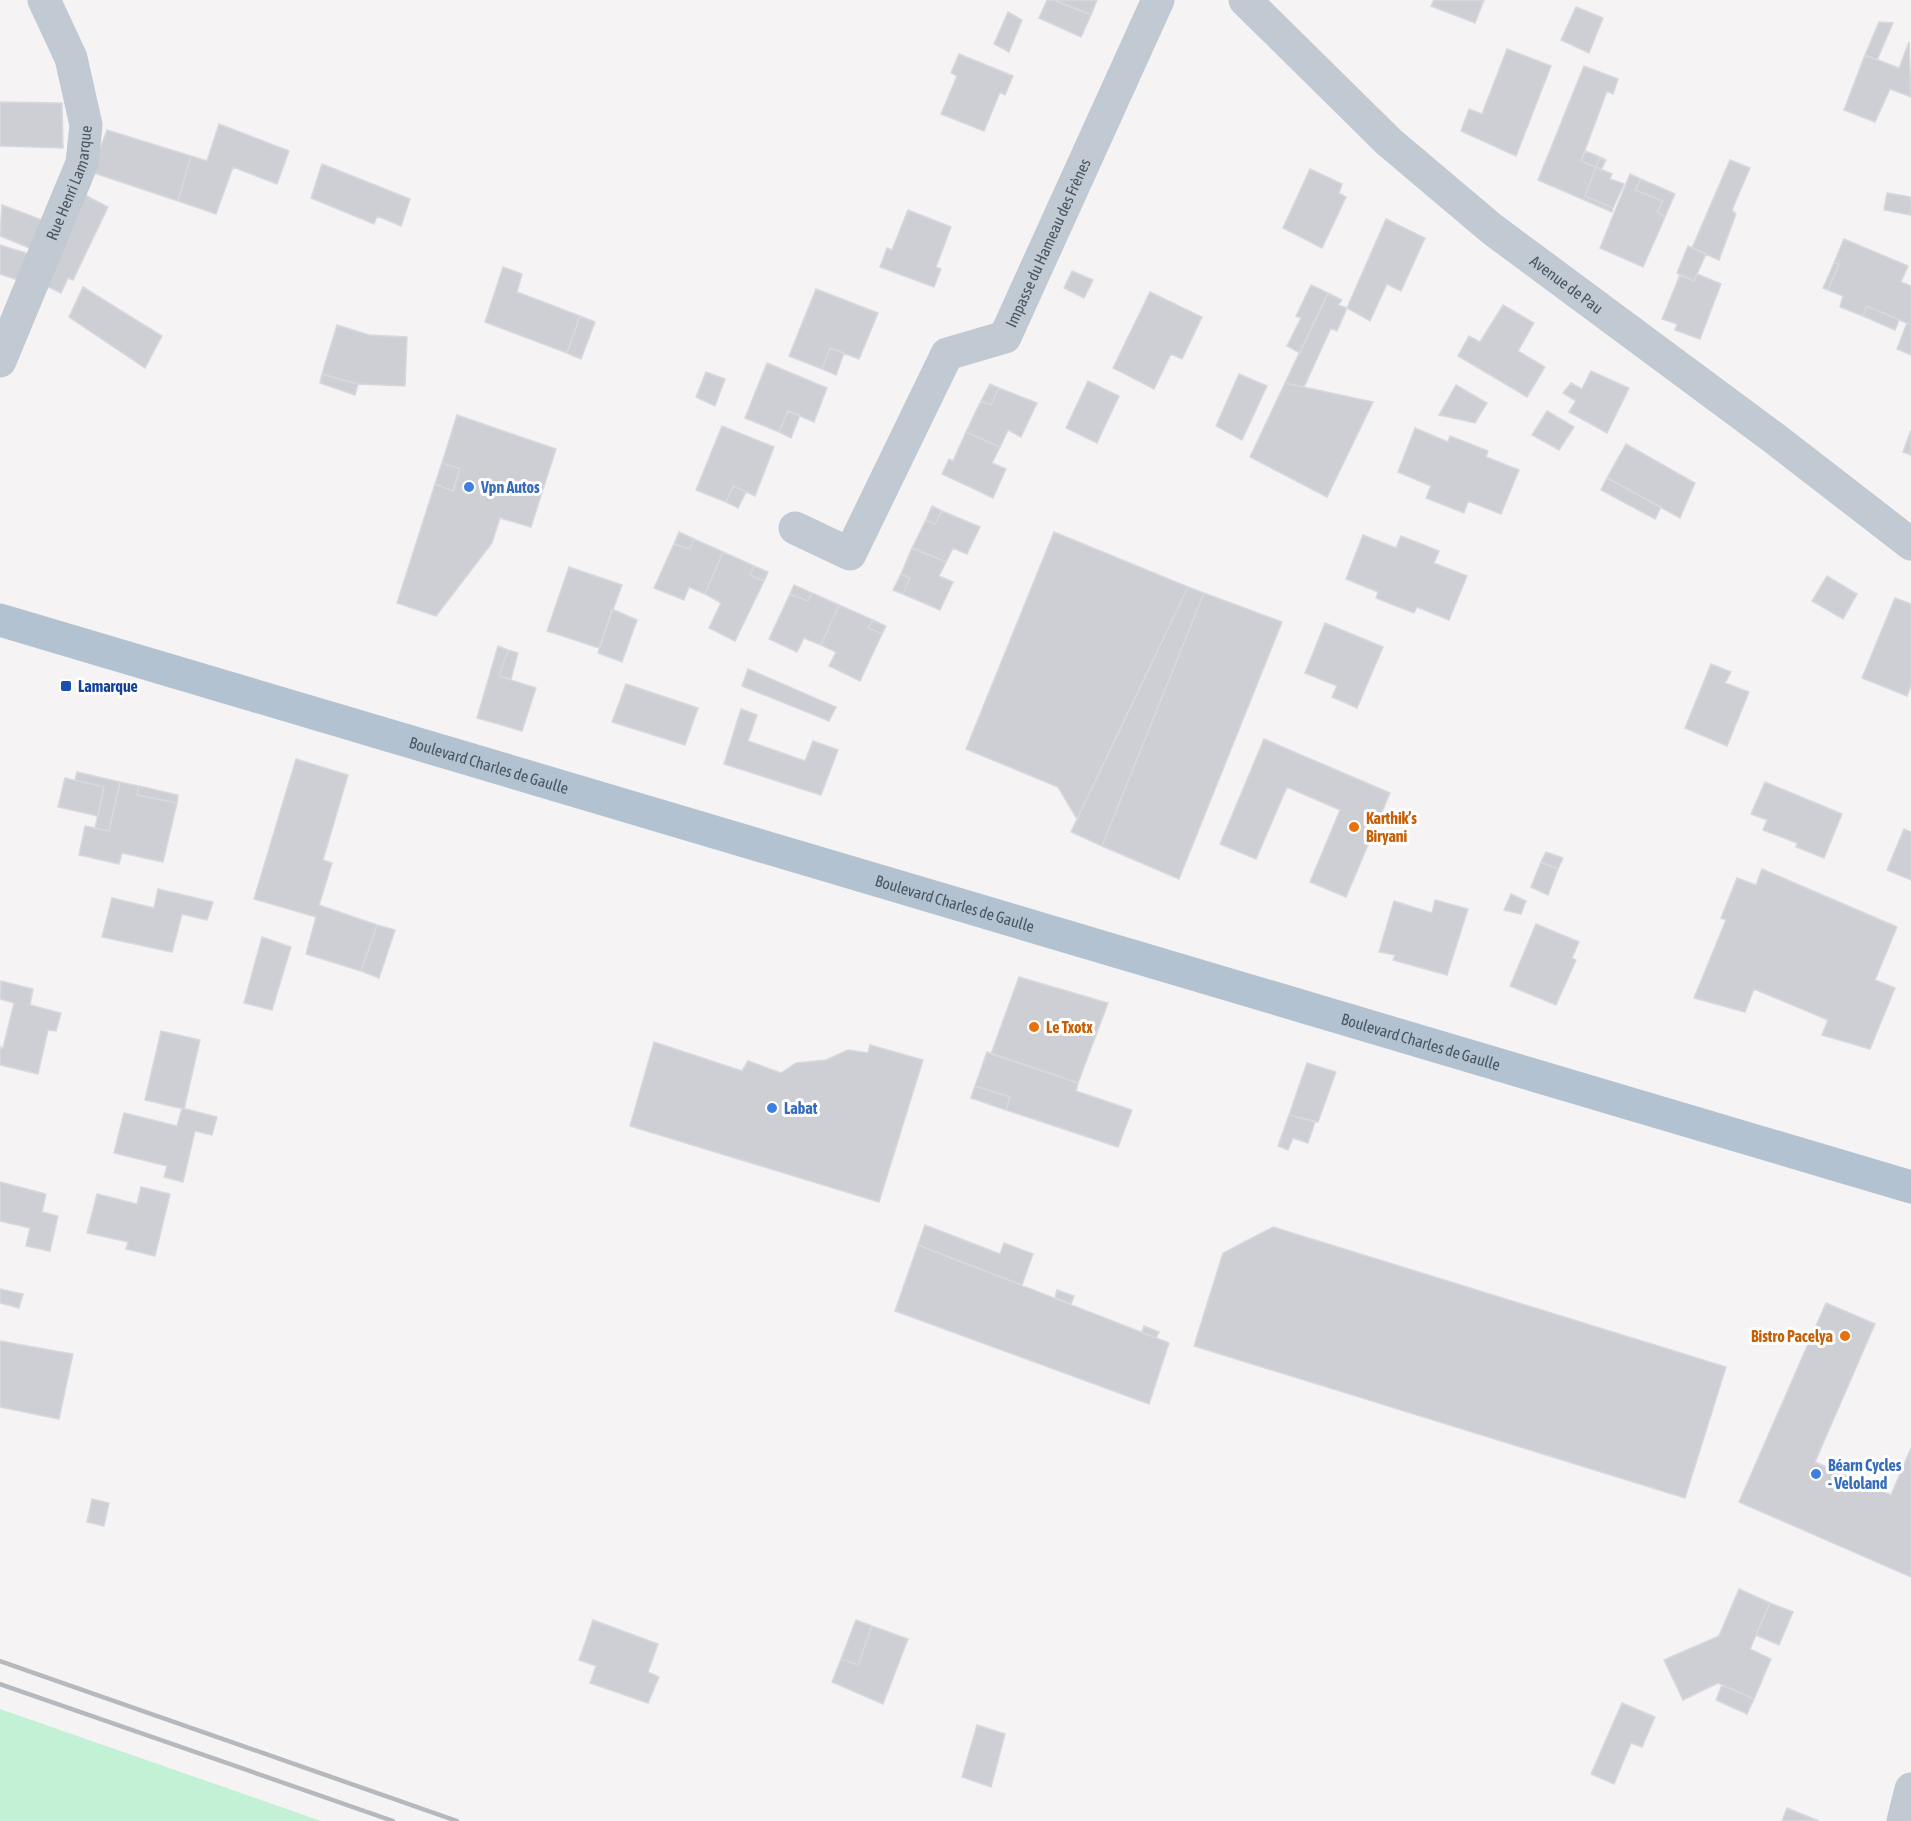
<svg xmlns="http://www.w3.org/2000/svg" width="1911" height="1821" viewBox="0 0 1911 1821" font-family="'Asap Condensed',sans-serif">
<rect width="100%" height="100%" fill="#f5f3f3"/>
<!-- green -->
<path fill="#c3f1d5" d="M 0,1709 L 321,1821 L 0,1821 Z"/>
<!-- building -->
<path fill="#cdcfd5" stroke="#d7d9de" stroke-width="1.5" d="M 1047,0 L 1054,0 L 1091,15 L 1081,37 L 1039,18 Z
M 1054,0 L 1097,0 L 1091,15 Z
M 1434,0 L 1484,0 L 1475,23 L 1431,6 Z
M 1576,7 L 1603,18 L 1589,53 L 1561,40 Z
M 1008,12 L 1022,20 L 1009,52 L 994,44 Z
M 1879,22 L 1893,23 L 1877,60 L 1865,55 Z
M 1909,42 L 1911,97 L 1890,89 L 1875,122 L 1844,110 L 1865,55 L 1899,68 Z
M 1507,49 L 1551,66 L 1516,156 L 1461,131 L 1469,109 L 1482,114 Z
M 959,54 L 1013,76 L 1005,95 L 1000,92 L 984,131 L 941,114 L 957,76 L 951,73 Z
M 1584,66 L 1618,79 L 1613,94 L 1607,91 L 1581,161 L 1596,167 L 1585,196 L 1613,208 L 1612,212 L 1538,180 Z
M 0,102 L 62,103 L 63,148 L 0,146 Z
M 219,124 L 289,151 L 277,184 L 233,167 L 216,214 L 178,201 L 191,156 L 207,161 Z
M 107,130 L 191,156 L 178,201 L 91,172 Z
M 1585,151 L 1600,157 L 1596,167 L 1581,161 Z
M 1600,157 L 1606,160 L 1601,170 L 1596,167 Z
M 1730,160 L 1750,168 L 1732,210 L 1736,214 L 1719,260 L 1692,248 Z
M 322,164 L 410,199 L 401,226 L 377,216 L 374,224 L 311,198 Z
M 1596,167 L 1612,174 L 1610,179 L 1624,184 L 1613,208 L 1585,196 Z
M 1310,169 L 1342,184 L 1339,193 L 1346,197 L 1322,248 L 1283,228 Z
M 1630,174 L 1641,179 L 1635,190 L 1663,201 L 1657,212 L 1665,217 L 1643,267 L 1600,248 Z
M 1641,179 L 1675,194 L 1665,217 L 1657,212 L 1663,201 L 1635,190 Z
M 81,193 L 108,207 L 73,280 L 68,278 L 61,293 L 40,283 Z
M 1887,193 L 1911,197 L 1911,215 L 1884,210 Z
M 2,205 L 42,220 L 32,249 L 0,236 Z
M 908,210 L 951,227 L 936,267 L 941,269 L 934,287 L 880,267 L 887,248 L 892,250 Z
M 1386,219 L 1425,238 L 1401,291 L 1387,284 L 1370,321 L 1347,308 Z
M 1844,239 L 1908,266 L 1901,282 L 1911,286 L 1911,325 L 1867,306 L 1863,316 L 1840,307 L 1843,296 L 1828,290 L 1839,264 L 1834,263 Z
M 0,245 L 29,254 L 18,280 L 0,274 Z
M 1688,246 L 1706,254 L 1694,281 L 1677,273 Z
M 1834,263 L 1839,264 L 1828,290 L 1823,288 Z
M 503,267 L 522,274 L 517,292 L 580,316 L 567,353 L 485,322 Z
M 1072,271 L 1093,280 L 1084,298 L 1064,288 Z
M 1697,274 L 1721,284 L 1700,339 L 1675,330 L 1677,324 L 1662,319 L 1680,275 L 1694,281 Z
M 1311,285 L 1328,293 L 1300,353 L 1287,346 L 1301,318 L 1296,316 Z
M 83,287 L 162,336 L 145,368 L 69,317 Z
M 816,289 L 878,313 L 859,359 L 830,348 L 822,369 L 789,356 Z
M 1150,292 L 1202,317 L 1182,359 L 1171,354 L 1154,389 L 1113,368 Z
M 1328,293 L 1342,300 L 1338,305 L 1347,308 L 1337,331 L 1331,328 L 1304,387 L 1285,383 Z
M 1503,305 L 1534,323 L 1518,351 L 1545,367 L 1527,397 L 1458,356 L 1469,336 L 1480,342 Z
M 1867,306 L 1899,320 L 1895,330 L 1863,316 Z
M 580,316 L 595,322 L 581,359 L 567,353 Z
M 1907,323 L 1911,325 L 1911,355 L 1897,349 Z
M 337,325 L 369,335 L 407,337 L 405,386 L 358,384 L 322,374 Z
M 830,348 L 844,353 L 836,375 L 822,369 Z
M 767,363 L 827,388 L 814,422 L 788,411 L 779,432 L 745,418 Z
M 1591,371 L 1629,388 L 1607,433 L 1569,412 L 1576,401 L 1563,393 L 1571,383 L 1582,389 Z
M 706,372 L 725,379 L 715,406 L 696,397 Z
M 322,374 L 358,384 L 355,395 L 320,383 Z
M 1239,374 L 1267,386 L 1242,440 L 1216,426 Z
M 1088,381 L 1119,396 L 1097,443 L 1066,428 Z
M 1285,383 L 1373,402 L 1327,497 L 1250,457 Z
M 990,384 L 999,388 L 991,405 L 981,401 Z
M 1456,385 L 1487,403 L 1475,423 L 1439,415 Z
M 999,388 L 1037,403 L 1021,437 L 1008,430 L 1000,447 L 966,432 L 981,401 L 991,405 Z
M 788,411 L 800,415 L 791,438 L 779,432 Z
M 1547,411 L 1574,427 L 1559,450 L 1532,435 Z
M 457,415 L 556,449 L 531,527 L 500,518 L 492,543 L 436,616 L 397,603 L 435,484 L 453,491 L 460,469 L 442,463 Z
M 722,426 L 774,447 L 755,496 L 733,486 L 726,502 L 696,490 Z
M 1415,428 L 1448,442 L 1450,436 L 1488,451 L 1486,457 L 1519,470 L 1501,514 L 1468,501 L 1464,513 L 1426,498 L 1431,486 L 1398,472 Z
M 1911,430 L 1911,455 L 1903,452 Z
M 966,432 L 1000,447 L 992,463 L 1006,469 L 993,498 L 942,474 L 949,459 L 953,461 Z
M 1626,444 L 1695,483 L 1680,518 L 1607,478 Z
M 442,463 L 460,469 L 453,491 L 435,484 Z
M 1607,478 L 1661,507 L 1655,519 L 1601,490 Z
M 733,486 L 746,492 L 738,508 L 726,502 Z
M 932,506 L 942,511 L 935,524 L 926,520 Z
M 942,511 L 980,527 L 967,554 L 953,548 L 946,562 L 912,548 L 926,520 L 935,524 Z
M 679,532 L 694,539 L 690,549 L 674,544 Z
M 1054,532 L 1188,587 L 1077,819 L 1058,787 L 966,749 Z
M 1363,535 L 1396,548 L 1401,536 L 1439,551 L 1434,563 L 1467,576 L 1449,620 L 1417,607 L 1414,613 L 1376,598 L 1378,592 L 1346,579 Z
M 694,539 L 723,552 L 705,594 L 689,587 L 684,600 L 654,588 L 674,544 L 690,549 Z
M 912,548 L 946,562 L 939,576 L 953,582 L 940,610 L 903,594 L 910,578 L 901,574 Z
M 723,552 L 754,566 L 750,575 L 764,581 L 735,641 L 709,628 L 721,603 L 705,594 Z
M 754,566 L 768,572 L 764,581 L 750,575 Z
M 569,567 L 622,585 L 599,648 L 547,631 Z
M 901,574 L 910,578 L 903,594 L 893,590 Z
M 1827,576 L 1857,594 L 1843,619 L 1812,601 Z
M 794,585 L 812,593 L 808,601 L 790,594 Z
M 1188,587 L 1204,593 L 1102,846 L 1071,832 Z
M 812,593 L 839,605 L 821,645 L 804,638 L 797,652 L 769,639 L 790,594 L 808,601 Z
M 1204,593 L 1282,622 L 1179,879 L 1102,846 Z
M 1895,598 L 1911,604 L 1911,685 L 1907,696 L 1862,678 Z
M 839,605 L 873,620 L 868,628 L 882,634 L 860,681 L 829,666 L 836,652 L 821,645 Z
M 612,609 L 637,620 L 622,662 L 598,653 Z
M 873,620 L 886,626 L 882,634 L 868,628 Z
M 1325,623 L 1383,647 L 1357,708 L 1332,697 L 1337,686 L 1305,673 Z
M 498,646 L 508,650 L 499,676 L 536,688 L 522,731 L 477,718 Z
M 508,650 L 518,653 L 511,679 L 499,676 Z
M 1711,664 L 1731,672 L 1725,683 L 1749,692 L 1727,746 L 1685,728 Z
M 748,669 L 836,707 L 829,721 L 742,686 Z
M 626,684 L 698,708 L 685,745 L 612,722 Z
M 741,709 L 757,715 L 748,741 L 805,761 L 813,741 L 838,750 L 821,795 L 724,764 Z
M 1264,739 L 1390,793 L 1346,897 L 1310,882 L 1340,810 L 1287,787 L 1256,859 L 1220,844 Z
M 296,759 L 348,775 L 323,860 L 332,863 L 319,905 L 377,925 L 361,971 L 306,954 L 316,917 L 254,899 Z
M 77,772 L 120,782 L 109,831 L 95,828 L 104,787 L 75,780 Z
M 65,778 L 104,787 L 98,816 L 58,807 Z
M 120,782 L 139,786 L 137,795 L 177,803 L 163,862 L 122,853 L 119,864 L 79,855 L 85,826 L 109,831 Z
M 1765,782 L 1842,814 L 1824,858 L 1796,847 L 1797,843 L 1763,830 L 1767,820 L 1751,814 Z
M 139,786 L 178,795 L 177,803 L 137,795 Z
M 1904,829 L 1911,832 L 1911,880 L 1887,870 Z
M 1546,852 L 1563,858 L 1558,869 L 1541,862 Z
M 1541,862 L 1558,869 L 1548,895 L 1531,887 Z
M 1762,869 L 1897,927 L 1875,980 L 1895,988 L 1870,1049 L 1822,1035 L 1828,1020 L 1754,989 L 1745,1012 L 1694,998 L 1726,920 L 1721,918 L 1737,878 L 1756,885 Z
M 158,889 L 213,902 L 207,920 L 182,914 L 172,952 L 102,937 L 112,898 L 154,908 Z
M 1511,894 L 1526,901 L 1521,914 L 1504,910 Z
M 1435,900 L 1468,909 L 1447,975 L 1393,960 L 1395,955 L 1379,952 L 1394,901 L 1432,913 Z
M 1536,924 L 1579,942 L 1572,958 L 1576,960 L 1556,1005 L 1510,986 Z
M 377,925 L 395,930 L 379,978 L 361,971 Z
M 262,937 L 291,947 L 272,1010 L 244,1003 Z
M 1019,977 L 1108,1003 L 1078,1083 L 991,1054 Z
M 1,981 L 33,989 L 30,1005 L 61,1013 L 56,1031 L 48,1030 L 38,1074 L 0,1065 L 0,1047 L 3,1048 L 14,1003 L 0,999 Z
M 161,1031 L 200,1040 L 184,1109 L 145,1100 Z
M 654,1042 L 742,1071 L 748,1061 L 781,1073 L 796,1063 L 826,1060 L 848,1050 L 868,1053 L 870,1045 L 923,1060 L 879,1202 L 630,1126 Z
M 987,1052 L 1078,1083 L 1076,1091 L 1132,1110 L 1118,1147 L 1006,1110 L 1010,1097 L 975,1086 Z
M 1307,1063 L 1336,1072 L 1318,1122 L 1289,1115 Z
M 975,1086 L 1010,1097 L 1006,1110 L 971,1098 Z
M 182,1108 L 217,1117 L 212,1135 L 195,1131 L 183,1182 L 164,1177 L 167,1166 L 114,1153 L 124,1113 L 177,1126 Z
M 1289,1115 L 1315,1122 L 1308,1143 L 1293,1138 L 1288,1150 L 1278,1146 Z
M 0,1182 L 46,1194 L 42,1212 L 58,1216 L 50,1251 L 26,1246 L 30,1228 L 0,1221 Z
M 141,1187 L 170,1194 L 155,1256 L 126,1249 L 128,1242 L 87,1233 L 97,1194 L 137,1204 Z
M 925,1225 L 1000,1254 L 1004,1243 L 1033,1254 L 1022,1285 L 918,1245 Z
M 1273,1227 L 1726,1367 L 1685,1498 L 1194,1346 L 1223,1253 Z
M 918,1245 L 1169,1343 L 1149,1404 L 895,1311 Z
M 0,1289 L 23,1294 L 19,1308 L 0,1303 Z
M 1057,1290 L 1074,1296 L 1071,1304 L 1055,1298 Z
M 1826,1303 L 1875,1324 L 1815,1462 L 1891,1495 L 1911,1448 L 1911,1577 L 1739,1502 Z
M 1144,1326 L 1159,1332 L 1156,1338 L 1142,1332 Z
M 0,1341 L 73,1354 L 59,1419 L 0,1407 Z
M 92,1499 L 109,1503 L 104,1526 L 87,1522 Z
M 1739,1589 L 1770,1603 L 1750,1649 L 1771,1659 L 1754,1699 L 1718,1683 L 1683,1700 L 1664,1660 L 1719,1636 Z
M 1770,1603 L 1793,1612 L 1779,1645 L 1756,1635 Z
M 593,1620 L 658,1644 L 648,1672 L 659,1677 L 648,1703 L 590,1683 L 596,1666 L 579,1660 Z
M 856,1620 L 872,1626 L 858,1665 L 841,1659 Z
M 872,1626 L 908,1639 L 883,1704 L 832,1682 L 841,1659 L 858,1665 Z
M 1722,1685 L 1754,1699 L 1747,1714 L 1716,1700 Z
M 1622,1703 L 1655,1717 L 1642,1747 L 1631,1743 L 1614,1784 L 1591,1774 Z
M 977,1725 L 1005,1734 L 991,1787 L 962,1777 Z
M 1787,1808 L 1819,1821 L 1782,1821 Z"/>
<g fill="none" stroke-linecap="round" stroke-linejoin="round">
<!-- minor -->
<g stroke="#c1cad2" stroke-width="33">
<path id="s1" d="M 1245,0 L 1389,142 L 1492,229 L 1774,438 L 1911,544"/>
<path id="s2" d="M 0,361 L 82,163 L 86,125 L 71,58 L 44,0"/>
<path id="s3" d="M 795,528 L 850,554 L 947,354 L 1005,337 L 1158,0"/>
<path d="M 1903,1821 L 1911,1789"/>
</g>
<!-- major -->
<path stroke="#b3c2d1" stroke-width="33" id="s4" d="M 0,620 L 1911,1187"/>
<!-- rail -->
<path stroke="#b5b8bd" stroke-width="4.5" d="M 0,1661 L 457,1821
M 0,1684 L 393,1821"/>
</g>
<!-- markers -->
<g fill="#3f7fe0" stroke="#fff" stroke-width="2">
<circle cx="469" cy="487" r="6"/>
<circle cx="772" cy="1108" r="6"/>
<circle cx="1816" cy="1474" r="6"/>
</g>
<rect fill="#1a4fb4" stroke="#fff" stroke-width="2" x="60" y="680" width="12" height="12" rx="3"/>
<g fill="#e8710a" stroke="#fff" stroke-width="2">
<circle cx="1354" cy="827" r="6"/>
<circle cx="1034" cy="1027" r="6"/>
<circle cx="1845" cy="1336" r="6"/>
</g>
<g text-anchor="middle" dominant-baseline="central" stroke-width="6" stroke-linejoin="round" paint-order="stroke">
<!-- street labels -->
<g font-size="16" fill="#4a5661" stroke="#fff">
<text stroke="none"><textPath href="#s2" startOffset="192">Rue Henri Lamarque</textPath></text>
<text stroke="none"><textPath href="#s3" startOffset="447">Impasse du Hameau des Frènes</textPath></text>
<text stroke="none"><textPath href="#s1" startOffset="430">Avenue de Pau</textPath></text>
<text stroke="none"><textPath href="#s4" startOffset="510">Boulevard Charles de Gaulle</textPath></text>
<text stroke="none"><textPath href="#s4" startOffset="996">Boulevard Charles de Gaulle</textPath></text>
<text stroke="none"><textPath href="#s4" startOffset="1482">Boulevard Charles de Gaulle</textPath></text>
</g>
<!-- shop labels -->
<g font-size="16" font-weight="bold" fill="#366cbe" stroke="#fff" text-anchor="start">
<text x="481" y="487">Vpn Autos</text>
<text x="784" y="1108">Labat</text>
<text x="1828" y="1465">Béarn Cycles<tspan x="1828" dy="18">- Veloland</tspan></text>
</g>
<!-- transit labels -->
<g font-size="16" font-weight="bold" fill="#164399" stroke="#fff" text-anchor="start">
<text x="78" y="686">Lamarque</text>
</g>
<!-- food labels -->
<g font-size="16" font-weight="bold" fill="#c56008" stroke="#fff" text-anchor="start">
<text x="1366" y="818">Karthik’s<tspan x="1366" dy="18">Biryani</tspan></text>
<text x="1046" y="1027">Le Txotx</text>
<text x="1833" y="1336" text-anchor="end">Bistro Pacelya</text>
</g>
</g>
</svg>
